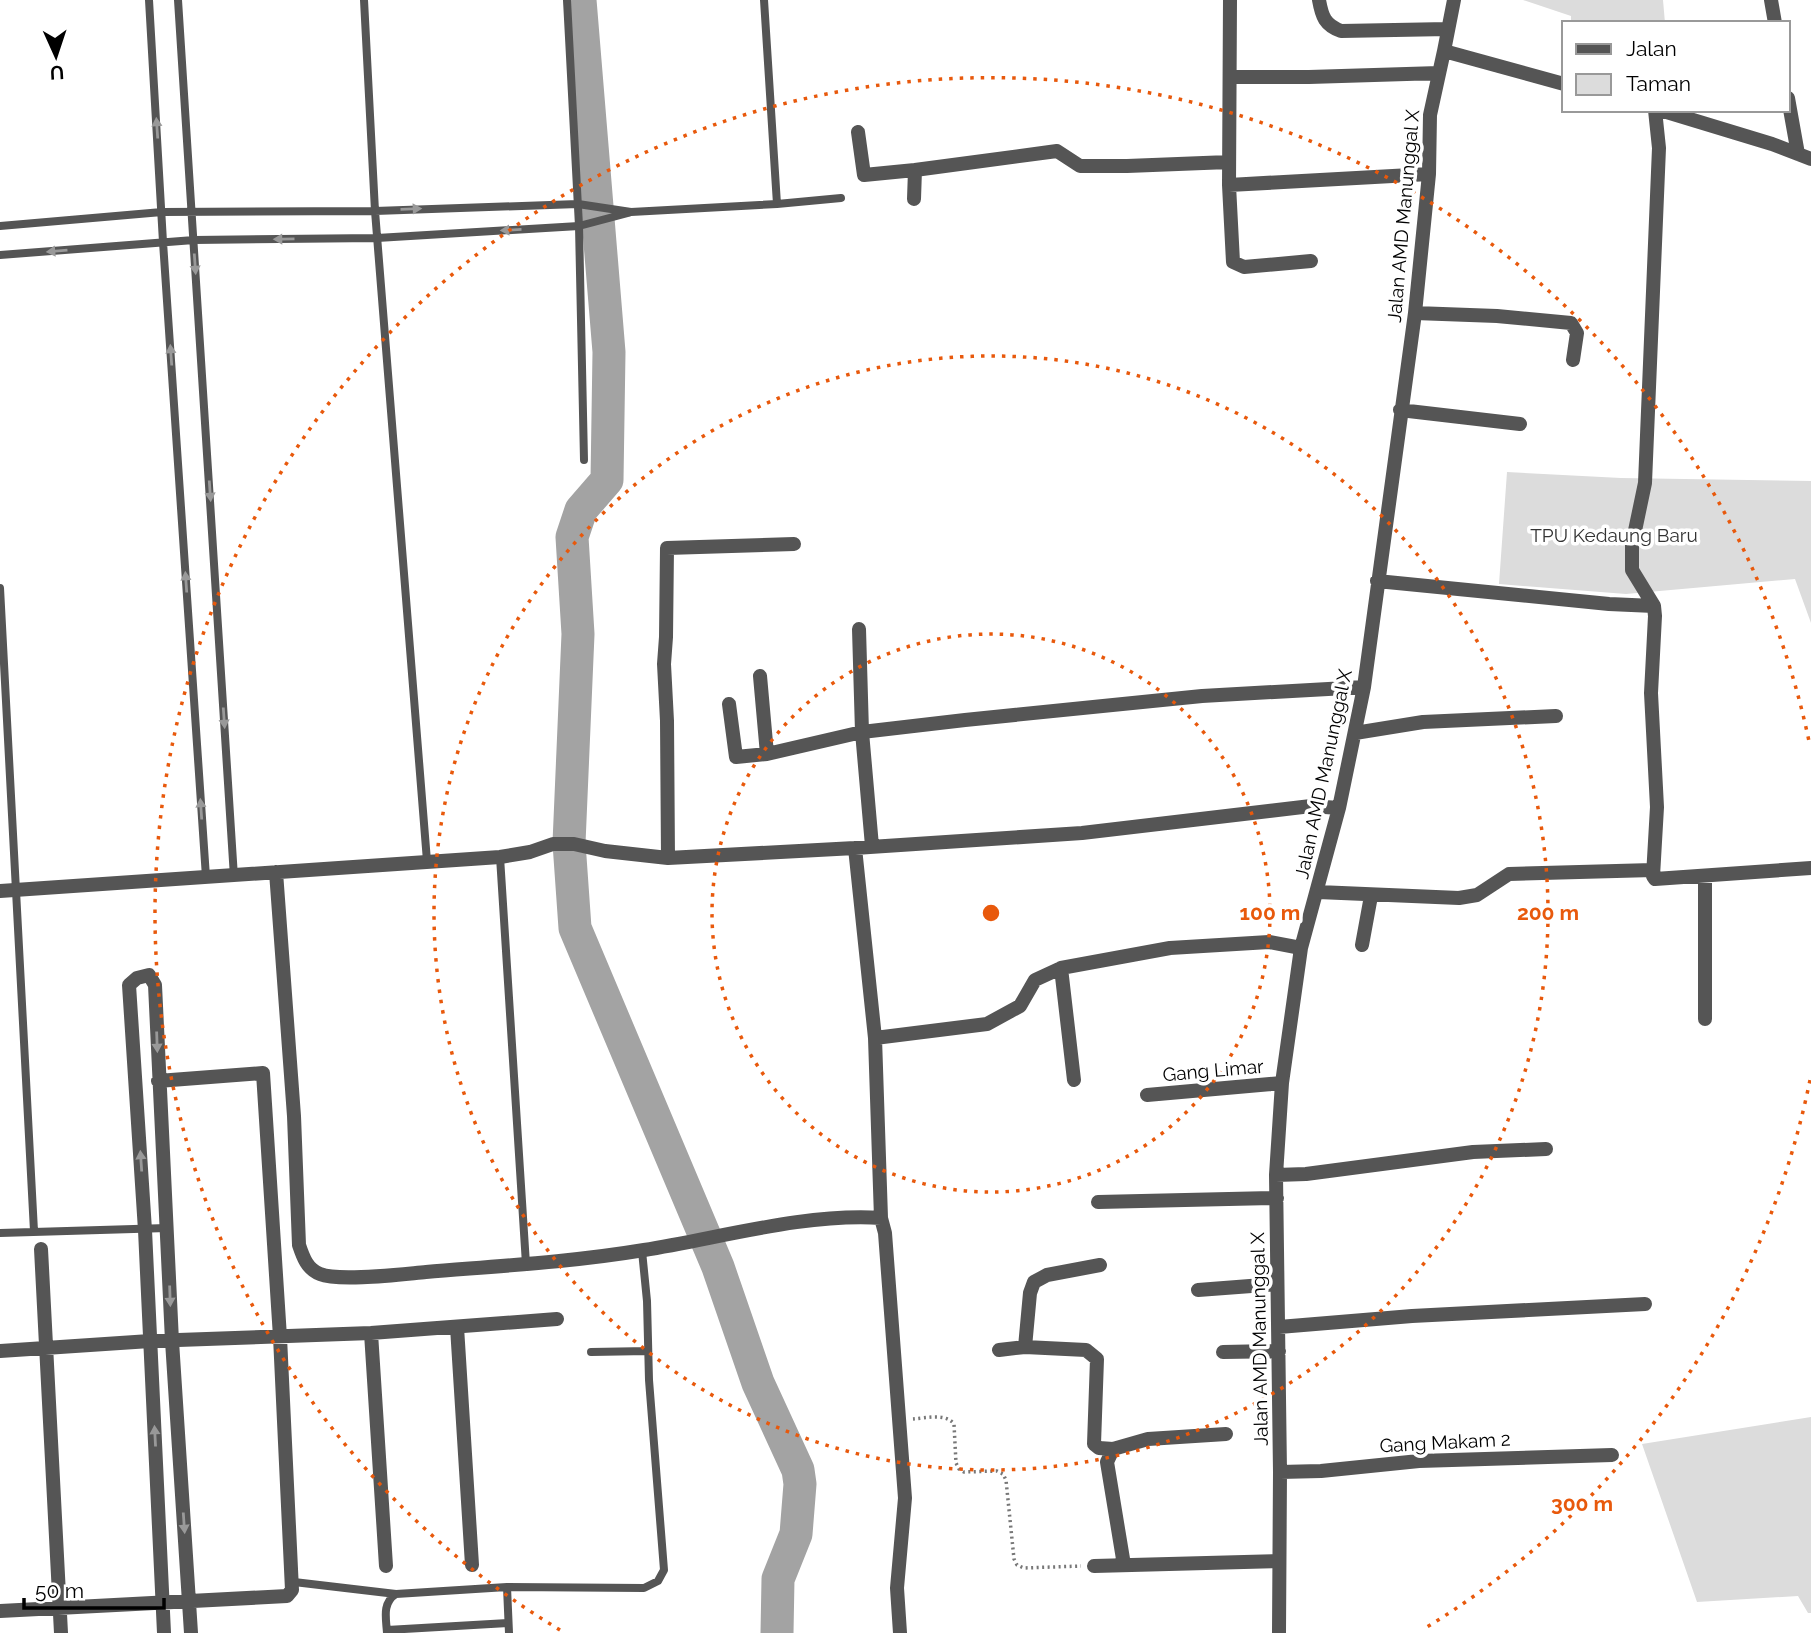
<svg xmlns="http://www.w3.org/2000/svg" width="1811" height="1633" viewBox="0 0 1811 1633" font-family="Raleway,sans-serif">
<rect width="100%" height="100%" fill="#fff"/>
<!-- green -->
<path fill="#dcdcdc" d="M 1523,0 L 1663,0 L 1665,23 L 1571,23 L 1571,16 Z
M 1507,472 L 1621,478 L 1811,481 L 1811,623 L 1795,579 L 1626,594 L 1499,584 Z
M 1811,1417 L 1811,1613 L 1808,1613 L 1798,1596 L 1697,1602 L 1642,1444 Z"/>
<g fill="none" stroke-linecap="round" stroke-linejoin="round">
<!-- river -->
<path stroke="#a3a3a3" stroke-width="33" d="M 580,0 L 609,352 L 607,480 L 581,510 L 572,537 L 578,634 L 569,843 L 575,928 L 718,1267 L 758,1383 L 798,1470 L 800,1484 L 796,1534 L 778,1579 L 777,1633"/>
<!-- path -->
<path stroke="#777" stroke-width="3.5" stroke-dasharray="2 3.5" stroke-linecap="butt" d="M 913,1419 C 926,1418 946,1413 954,1424 L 956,1463 L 959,1469 L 964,1472 L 997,1471 L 1003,1474 L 1006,1480 L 1014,1559 L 1017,1565 L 1024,1568 L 1081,1566"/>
<!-- lane -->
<path stroke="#555" stroke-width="8" d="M 149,0 L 163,242 L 206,877
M 178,0 L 234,877
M 364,0 L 375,211 L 427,861
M 567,0 L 579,226 L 584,460
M 764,0 L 777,204
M 0,226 L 162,212 L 375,211 L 578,204 L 631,212 L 777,204 L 841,198
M 0,255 L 194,240 L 377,238 L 579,226 L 628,213
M 0,588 L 34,1231
M 500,857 L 526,1264
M 0,1233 L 167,1228
M 591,1352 L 648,1351
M 294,1582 L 396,1594
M 507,1587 L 509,1633
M 387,1630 L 508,1623
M 387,1633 C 386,1618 382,1603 396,1594 L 507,1587 L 644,1588 L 658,1581 L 664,1570 L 649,1380 L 647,1301 L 642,1251"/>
<!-- street -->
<path stroke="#555" stroke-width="14" d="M 1230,0 L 1229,185 L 1429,174
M 1319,0 C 1322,17 1325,25 1341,31 L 1448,29
M 1454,0 L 1444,51 L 1564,84
M 1771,0 L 1775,23
M 1230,77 L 1309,77 L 1439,73
M 1788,98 L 1798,154
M 1655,110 L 1659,148 L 1645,483 L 1632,545 L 1632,570 L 1654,606 L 1655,616 L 1651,693 L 1657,807 L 1653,876 L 1655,879 L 1811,868
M 1660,110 L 1772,144 L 1811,159
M 858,132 L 864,175 L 915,170
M 1229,185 L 1233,262 L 1244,267 L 1311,261
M 914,199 L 915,170 L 1057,151 L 1080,166 L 1127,166 L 1229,162
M 1415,313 L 1497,316 L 1571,323 L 1577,333 L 1573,360
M 1400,410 L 1520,424
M 1377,581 L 1609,604 L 1654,606
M 859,629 L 862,732 L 872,846
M 760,676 L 767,754
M 729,704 L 736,757 L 767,754 L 862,732 L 965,720 L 1202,696 L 1364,687
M 1355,733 L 1423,722 L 1556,716
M 855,848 L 875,1038 L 881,1218 L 885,1233 L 905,1498 L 897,1588 L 900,1633
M 668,858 L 667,721 L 664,664 L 666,637 L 667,548 L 794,544
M 276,872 L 294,1116 L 299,1245 C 303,1257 307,1269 320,1274 C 339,1282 403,1274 426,1272 C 499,1266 572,1262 644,1250 C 720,1238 804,1213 881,1218
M 0,891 L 500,857 L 530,852 L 553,844 L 574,844 L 605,851 L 668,858 L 855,848 L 1082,833 L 1311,806 L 1339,808
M 1318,892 L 1459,898 L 1477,895 L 1509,874 L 1653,870
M 1362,945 L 1371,896
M 1061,968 L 1074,1080
M 1705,1019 L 1705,877
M 875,1038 L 987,1024 L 1020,1006 L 1035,980 L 1061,968 L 1170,948 L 1269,942 L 1301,948
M 1147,1095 L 1282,1083
M 1276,1175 L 1306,1174 L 1473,1152 L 1546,1149
M 1098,1202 L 1277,1198
M 41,1249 L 61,1633
M 1198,1290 L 1277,1284
M 457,1327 L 472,1565
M 1279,1327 L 1412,1316 L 1645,1304
M 371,1333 L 386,1566
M 1025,1347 L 1030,1293 L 1034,1282 L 1047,1275 L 1100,1265
M 999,1350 L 1025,1347 L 1086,1350 L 1097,1359 L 1094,1444 L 1099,1448 L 1113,1449
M 0,1351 L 150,1341 L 371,1333 L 557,1319
M 1223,1352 L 1279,1351
M 1280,1472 L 1321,1471 L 1419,1461 L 1612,1455
M 1124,1565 L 1107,1462 L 1113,1449 L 1148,1439 L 1226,1434
M 1094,1566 L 1278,1561
M 0,1611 L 287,1596 L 292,1590 L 280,1337 L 263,1073 L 158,1081
M 164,1633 L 145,1230 L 129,985 L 137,978 L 149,975 L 155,985 L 172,1341 L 191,1633
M 1279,1633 L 1280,1472 L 1276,1175 L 1282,1083 L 1301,948 L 1339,808 L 1364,687 L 1415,313 L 1429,174 L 1430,115 L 1444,51"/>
</g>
<!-- one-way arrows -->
<defs><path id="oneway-solid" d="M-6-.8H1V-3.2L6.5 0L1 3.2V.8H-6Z" transform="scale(1.75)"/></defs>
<g fill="#999">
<use href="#oneway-solid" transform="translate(157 128) rotate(-94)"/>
<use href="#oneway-solid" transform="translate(411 209) rotate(-2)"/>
<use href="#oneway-solid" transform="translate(511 230) rotate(177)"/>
<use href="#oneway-solid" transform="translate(284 239) rotate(179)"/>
<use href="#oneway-solid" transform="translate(57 251) rotate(175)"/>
<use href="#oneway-solid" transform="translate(195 264) rotate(86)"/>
<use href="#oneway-solid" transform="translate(171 355) rotate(-94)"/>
<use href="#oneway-solid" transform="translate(210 491) rotate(86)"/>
<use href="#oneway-solid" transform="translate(186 582) rotate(-94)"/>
<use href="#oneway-solid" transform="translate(224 718) rotate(86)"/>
<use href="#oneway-solid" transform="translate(201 809) rotate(-94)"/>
<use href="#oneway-solid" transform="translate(157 1042) rotate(88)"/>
<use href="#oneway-solid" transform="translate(141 1161) rotate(-94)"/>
<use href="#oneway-solid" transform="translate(170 1296) rotate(88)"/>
<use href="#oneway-solid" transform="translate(155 1436) rotate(-93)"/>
<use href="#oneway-solid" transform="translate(184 1523) rotate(86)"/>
</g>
<!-- distance rings -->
<g fill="none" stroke="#e8590c" stroke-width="3.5" stroke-dasharray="3.5 7">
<circle cx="991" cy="913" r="279"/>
<circle cx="991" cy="913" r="557"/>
<path d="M1810 1080A836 836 0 0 1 1422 1630M560 1630A836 836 0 1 1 1810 746"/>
</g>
<g text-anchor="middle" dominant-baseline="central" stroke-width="7" stroke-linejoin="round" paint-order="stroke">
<!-- street labels -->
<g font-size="19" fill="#000" stroke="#fff">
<text transform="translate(1403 216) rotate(-85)">Jalan AMD Manunggal X</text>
<text transform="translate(1323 774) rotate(-78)">Jalan AMD Manunggal X</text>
<text transform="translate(1213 1070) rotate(-5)">Gang Limar</text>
<text transform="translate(1259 1339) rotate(-91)">Jalan AMD Manunggal X</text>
<text transform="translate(1445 1442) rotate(-3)">Gang Makam 2</text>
</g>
<!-- park labels -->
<g font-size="19" fill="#333" stroke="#fff">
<text x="1614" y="535">TPU Kedaung Baru</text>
</g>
</g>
<circle cx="991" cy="913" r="10" fill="#e8590c" stroke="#fff" stroke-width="3.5"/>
<g font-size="21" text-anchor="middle" font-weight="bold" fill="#e8590c" stroke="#fff" stroke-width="7" stroke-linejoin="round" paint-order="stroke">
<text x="1270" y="920">100 m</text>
<text x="1548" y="920">200 m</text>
<text x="1582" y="1511">300 m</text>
</g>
<!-- legend -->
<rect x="1562" y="21" width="228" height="91" fill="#ffffff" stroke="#999999" stroke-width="2"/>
<rect x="1576" y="44" width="35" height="10" fill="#555555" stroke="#999999" stroke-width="2"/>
<text x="1626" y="56" font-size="21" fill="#000000">Jalan</text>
<rect x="1576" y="74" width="35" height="21" fill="#dcdcdc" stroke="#999999" stroke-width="2"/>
<text x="1626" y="91" font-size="21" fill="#000000">Taman</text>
<!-- north arrow -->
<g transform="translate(56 56) rotate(177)" stroke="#ffffff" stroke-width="5" paint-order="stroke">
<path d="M0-5L12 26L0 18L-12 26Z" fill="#000000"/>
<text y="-10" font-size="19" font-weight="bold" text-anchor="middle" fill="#000000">U</text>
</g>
<!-- scale -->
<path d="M24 1598v10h140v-10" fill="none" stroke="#000000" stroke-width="3.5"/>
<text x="35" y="1598" font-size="21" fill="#000000" stroke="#ffffff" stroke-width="5" paint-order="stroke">50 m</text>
</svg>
